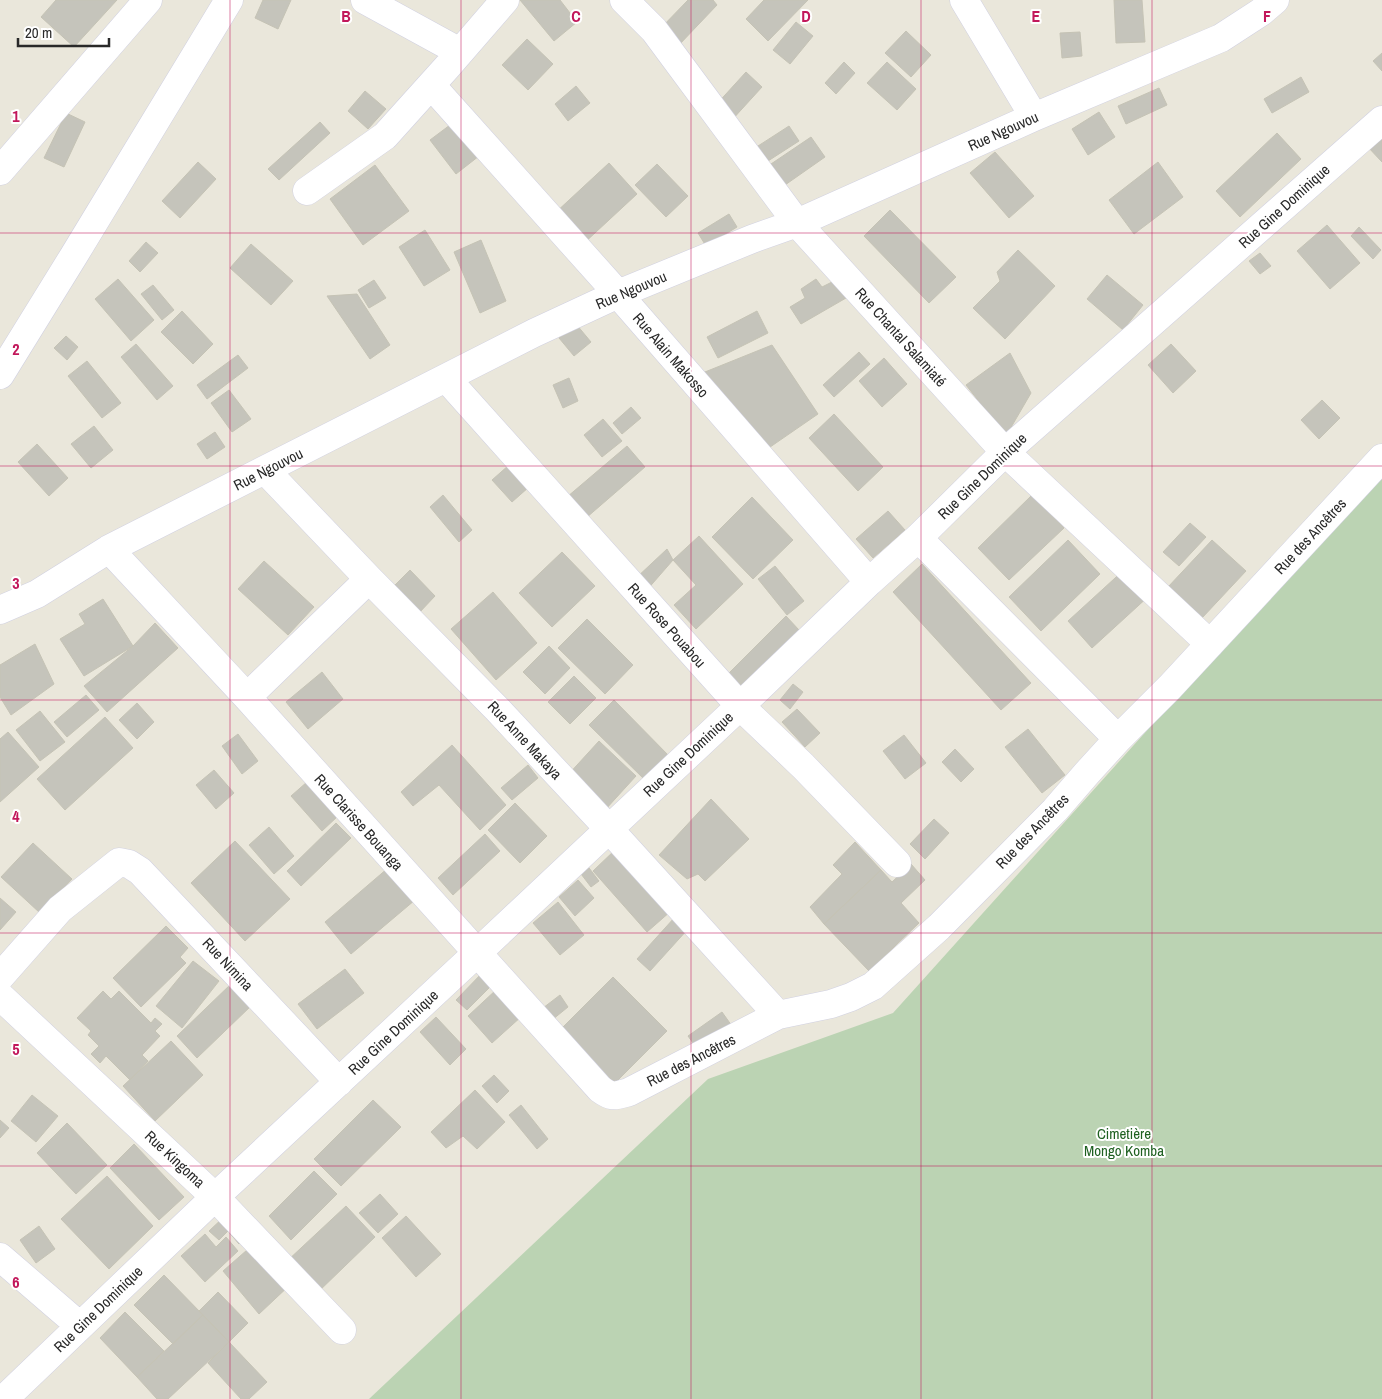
<svg xmlns="http://www.w3.org/2000/svg" width="1382" height="1399" viewBox="0 0 1382 1399" font-family="'Archivo Narrow',sans-serif">
<rect width="100%" height="100%" fill="#eae7db"/>
<!-- cemetery -->
<path fill="#bbd3b3" d="M 1382,469 L 1382,1399 L 369,1399 L 708,1079 L 893,1013 Z"/>
<!-- building -->
<path fill="#c5c4bb" stroke="#c5c3b5" d="M 56,0 L 117,0 L 74,47 L 41,17 Z
M 263,0 L 291,0 L 278,29 L 255,18 Z
M 520,0 L 560,0 L 577,22 L 554,41 Z
M 688,0 L 713,0 L 717,5 L 678,46 L 660,29 Z
M 764,0 L 808,0 L 768,41 L 746,19 Z
M 1114,0 L 1142,0 L 1145,42 L 1116,43 Z
M 796,22 L 813,36 L 790,64 L 773,50 Z
M 906,31 L 931,55 L 911,77 L 885,53 Z
M 1080,32 L 1082,56 L 1062,58 L 1060,33 Z
M 527,39 L 553,64 L 528,90 L 502,65 Z
M 1382,53 L 1382,71 L 1373,61 Z
M 844,62 L 855,73 L 836,94 L 825,83 Z
M 887,62 L 916,89 L 897,110 L 867,83 Z
M 746,72 L 762,87 L 731,121 L 715,106 Z
M 1301,77 L 1309,92 L 1272,113 L 1264,99 Z
M 576,86 L 590,103 L 568,121 L 555,104 Z
M 1159,88 L 1167,105 L 1126,124 L 1118,106 Z
M 365,91 L 386,109 L 368,129 L 348,111 Z
M 1099,112 L 1115,137 L 1088,155 L 1072,129 Z
M 66,113 L 85,122 L 64,167 L 44,158 Z
M 320,122 L 330,133 L 279,180 L 268,169 Z
M 454,122 L 479,156 L 456,174 L 430,140 Z
M 789,126 L 799,141 L 768,161 L 758,146 Z
M 1382,132 L 1382,162 L 1367,146 Z
M 1277,133 L 1301,159 L 1240,217 L 1216,191 Z
M 811,137 L 825,157 L 785,185 L 771,164 Z
M 995,152 L 1034,196 L 1009,218 L 970,173 Z
M 198,162 L 216,179 L 180,218 L 162,201 Z
M 1158,162 L 1183,197 L 1134,234 L 1109,200 Z
M 609,163 L 637,194 L 582,245 L 554,214 Z
M 657,164 L 688,196 L 666,217 L 635,185 Z
M 375,165 L 409,211 L 363,245 L 330,199 Z
M 890,210 L 956,277 L 929,303 L 864,236 Z
M 729,214 L 737,227 L 706,246 L 698,233 Z
M 1327,225 L 1360,263 L 1330,289 L 1297,251 Z
M 1359,227 L 1381,250 L 1373,259 L 1351,236 Z
M 425,230 L 450,270 L 424,286 L 399,247 Z
M 481,240 L 506,301 L 480,313 L 454,252 Z
M 146,242 L 158,253 L 140,272 L 129,261 Z
M 251,244 L 293,281 L 271,305 L 230,268 Z
M 1018,250 L 1055,286 L 1005,339 L 973,308 L 1000,281 L 997,272 Z
M 1260,253 L 1271,266 L 1260,274 L 1249,261 Z
M 1107,275 L 1143,305 L 1123,330 L 1087,299 Z
M 118,279 L 154,320 L 131,341 L 95,299 Z
M 816,279 L 822,287 L 836,280 L 846,298 L 801,324 L 790,307 L 805,298 L 801,289 Z
M 374,280 L 386,298 L 369,308 L 358,290 Z
M 153,285 L 174,310 L 162,320 L 141,294 Z
M 357,294 L 390,345 L 370,359 L 327,296 Z
M 182,311 L 213,344 L 193,364 L 161,332 Z
M 757,311 L 768,333 L 718,358 L 707,337 Z
M 576,324 L 591,342 L 574,356 L 559,338 Z
M 66,336 L 78,347 L 67,360 L 54,348 Z
M 136,344 L 173,386 L 157,400 L 121,357 Z
M 1171,344 L 1196,371 L 1173,393 L 1148,365 Z
M 772,345 L 818,414 L 760,454 L 695,376 Z
M 859,352 L 870,364 L 834,397 L 823,385 Z
M 1010,353 L 1031,393 L 1006,436 L 966,385 Z
M 238,355 L 248,368 L 207,399 L 197,385 Z
M 884,358 L 907,384 L 882,407 L 859,381 Z
M 87,361 L 121,403 L 102,418 L 68,376 Z
M 569,378 L 578,401 L 563,408 L 553,385 Z
M 229,390 L 251,419 L 232,432 L 211,403 Z
M 1322,400 L 1340,418 L 1319,439 L 1301,420 Z
M 631,407 L 641,418 L 622,434 L 613,423 Z
M 834,414 L 883,467 L 858,491 L 809,438 Z
M 603,419 L 622,441 L 602,457 L 584,435 Z
M 94,426 L 113,450 L 91,468 L 71,444 Z
M 215,432 L 225,447 L 207,459 L 197,444 Z
M 37,444 L 68,478 L 49,496 L 18,462 Z
M 627,446 L 645,467 L 586,518 L 567,497 Z
M 509,465 L 529,487 L 512,502 L 492,480 Z
M 443,495 L 472,530 L 459,542 L 430,507 Z
M 1032,495 L 1064,528 L 1009,580 L 978,548 Z
M 752,497 L 793,540 L 753,579 L 712,537 Z
M 888,511 L 905,530 L 873,558 L 856,539 Z
M 1190,523 L 1206,537 L 1179,566 L 1163,552 Z
M 699,536 L 743,584 L 696,629 L 674,605 L 696,585 L 673,560 Z
M 1068,540 L 1100,574 L 1041,631 L 1009,597 Z
M 1212,540 L 1246,571 L 1202,618 L 1168,587 Z
M 667,549 L 673,560 L 646,591 L 635,579 Z
M 562,552 L 595,586 L 552,627 L 519,593 Z
M 264,561 L 314,607 L 288,635 L 238,589 Z
M 922,564 L 1031,683 L 1001,710 L 893,592 Z
M 775,566 L 804,601 L 787,615 L 758,579 Z
M 1126,568 L 1150,595 L 1092,648 L 1068,621 Z
M 410,570 L 435,596 L 418,614 L 392,588 Z
M 493,592 L 537,643 L 496,680 L 451,629 Z
M 103,599 L 133,646 L 84,676 L 60,639 L 85,624 L 79,614 Z
M 786,616 L 799,630 L 742,686 L 729,673 Z
M 587,619 L 633,665 L 605,694 L 558,648 Z
M 155,623 L 178,648 L 107,712 L 84,686 L 133,646 Z
M 35,644 L 54,684 L 11,715 L 0,697 L 0,665 Z
M 549,646 L 570,668 L 545,694 L 523,672 Z
M 322,672 L 343,699 L 308,729 L 286,702 Z
M 574,676 L 596,698 L 570,724 L 548,702 Z
M 793,684 L 803,692 L 790,709 L 780,700 Z
M 86,695 L 99,710 L 67,737 L 54,722 Z
M 614,700 L 671,758 L 647,782 L 589,725 Z
M 137,703 L 154,722 L 137,739 L 119,720 Z
M 797,709 L 820,733 L 805,747 L 782,722 Z
M 40,711 L 65,742 L 40,761 L 16,730 Z
M 105,717 L 133,748 L 65,810 L 37,779 Z
M 1028,729 L 1065,775 L 1042,793 L 1005,747 Z
M 8,732 L 39,767 L 0,802 L 0,739 Z
M 238,734 L 258,761 L 242,774 L 222,746 Z
M 904,735 L 926,763 L 905,779 L 883,751 Z
M 599,741 L 636,776 L 605,810 L 567,776 Z
M 452,745 L 506,805 L 480,830 L 439,785 L 413,806 L 401,792 Z
M 955,749 L 974,769 L 961,782 L 942,762 Z
M 528,765 L 538,778 L 512,800 L 501,788 Z
M 214,770 L 234,793 L 216,809 L 196,785 Z
M 307,782 L 338,816 L 322,831 L 291,796 Z
M 711,799 L 749,839 L 705,881 L 698,874 L 687,879 L 659,855 Z
M 515,803 L 547,836 L 520,863 L 488,830 Z
M 934,819 L 949,833 L 925,859 L 910,844 Z
M 336,823 L 351,838 L 301,886 L 287,871 Z
M 269,827 L 294,856 L 274,874 L 249,845 Z
M 485,834 L 500,851 L 453,895 L 438,878 Z
M 235,841 L 290,899 L 245,941 L 191,883 Z
M 855,842 L 881,870 L 824,924 L 810,907 L 842,874 L 833,865 Z
M 33,843 L 72,879 L 40,913 L 1,877 Z
M 616,849 L 671,911 L 647,932 L 593,871 Z
M 586,864 L 599,881 L 591,887 L 578,870 Z
M 911,864 L 925,880 L 901,903 L 919,923 L 869,971 L 824,924 L 881,870 L 892,882 Z
M 388,868 L 415,900 L 351,954 L 325,922 Z
M 578,880 L 594,898 L 575,916 L 559,897 Z
M 0,898 L 16,912 L 0,930 Z
M 558,902 L 584,935 L 560,955 L 533,923 Z
M 675,917 L 688,929 L 650,971 L 637,959 Z
M 166,926 L 188,948 L 180,957 L 186,963 L 141,1007 L 113,978 Z
M 193,961 L 219,981 L 182,1028 L 156,1006 Z
M 345,969 L 364,993 L 317,1029 L 298,1004 Z
M 485,970 L 496,981 L 467,1010 L 456,1000 Z
M 613,977 L 667,1031 L 615,1083 L 561,1029 Z
M 232,983 L 252,1005 L 197,1058 L 177,1036 Z
M 497,989 L 522,1016 L 492,1043 L 468,1016 Z
M 103,991 L 111,999 L 119,991 L 151,1023 L 155,1018 L 162,1024 L 155,1031 L 160,1036 L 142,1055 L 148,1061 L 130,1080 L 106,1056 L 100,1063 L 91,1054 L 99,1046 L 88,1035 L 91,1031 L 77,1018 Z
M 560,995 L 568,1007 L 552,1020 L 543,1008 Z
M 722,1012 L 732,1026 L 698,1050 L 688,1036 Z
M 436,1017 L 466,1049 L 450,1065 L 420,1032 Z
M 171,1041 L 203,1075 L 155,1121 L 123,1086 Z
M 494,1075 L 509,1091 L 497,1103 L 482,1086 Z
M 475,1090 L 505,1122 L 477,1149 L 463,1136 L 446,1148 L 431,1132 Z
M 32,1095 L 58,1116 L 36,1142 L 11,1121 Z
M 373,1100 L 401,1127 L 341,1186 L 314,1159 Z
M 521,1105 L 548,1139 L 537,1149 L 509,1115 Z
M 0,1120 L 9,1128 L 0,1138 Z
M 67,1123 L 107,1165 L 76,1194 L 37,1153 Z
M 134,1144 L 184,1197 L 159,1220 L 110,1168 Z
M 314,1171 L 337,1194 L 291,1240 L 269,1216 Z
M 107,1176 L 153,1226 L 109,1269 L 61,1219 Z
M 380,1194 L 398,1214 L 378,1233 L 359,1213 Z
M 346,1206 L 375,1237 L 316,1294 L 286,1262 Z
M 225,1216 L 246,1238 L 239,1244 L 228,1231 L 219,1240 L 209,1231 Z
M 406,1216 L 441,1254 L 416,1277 L 382,1238 Z
M 39,1226 L 55,1249 L 36,1263 L 20,1240 Z
M 205,1234 L 216,1247 L 226,1237 L 238,1251 L 205,1282 L 181,1256 Z
M 255,1243 L 292,1283 L 259,1314 L 223,1271 Z
M 164,1275 L 203,1315 L 173,1344 L 134,1305 Z
M 218,1292 L 248,1323 L 229,1342 L 199,1311 Z
M 125,1312 L 164,1351 L 137,1377 L 100,1338 Z
M 203,1315 L 229,1342 L 168,1399 L 157,1399 L 137,1377 Z
M 229,1342 L 267,1382 L 249,1399 L 241,1399 L 208,1363 Z"/>
<g fill="none" stroke-linecap="round" stroke-linejoin="round">
<defs>
<path id="minor" d="M 365,0 L 460,52
M 624,0 L 654,30 L 797,223 L 1005,452 L 1210,644
M 964,0 L 1034,117
M 431,85 L 618,294 L 869,582
M 0,171 L 148,0
M 307,191 L 385,136 L 448,66 L 505,0
M 0,375 L 73,257 L 229,0
M 446,378 L 740,706 L 803,766 L 897,863
M 265,470 L 369,579 L 498,710 L 609,829 L 778,1015
M 918,538 L 1118,739
M 109,549 L 247,697 L 600,1089 C 612,1098 615,1096 629,1092 L 778,1015 L 831,1004 L 851,997 L 873,986 L 939,927 L 1055,810 L 1087,773 L 1118,739 L 1170,687 L 1382,458
M 0,610 L 37,594 L 109,549 L 534,333 L 618,294 L 752,239 L 797,223 L 1034,117 L 1221,38 L 1261,12 L 1275,0
M 247,697 L 369,579
M 0,977 L 60,909 L 119,862 L 129,864 L 140,871 L 339,1082
M 0,996 L 215,1197 L 342,1330
M 0,1257 L 80,1326
M 4,1399 L 215,1197 L 477,953 L 740,706 L 869,582 L 918,538 L 1005,452 L 1382,120"/>
</defs>
<!-- minor casing -->
<use href="#minor" stroke="#d1d1e1" stroke-width="29"/>
<!-- minor -->
<use href="#minor" stroke="#fff" stroke-width="28"/>
</g>
<!-- grid -->
<path fill="none" stroke="#c2185b" stroke-width="1" stroke-opacity="0.55" d="M 230,0 L 230,1399M 461,0 L 461,1399M 691,0 L 691,1399M 921,0 L 921,1399M 1152,0 L 1152,1399M 0,233 L 1382,233M 0,466 L 1382,466M 0,700 L 1382,700M 0,933 L 1382,933M 0,1166 L 1382,1166"/>
<g text-anchor="middle" dominant-baseline="central" stroke-width="4" stroke-linejoin="round" paint-order="stroke">
<!-- street labels -->
<g font-size="15" fill="#292929" stroke="#fff">
<text transform="translate(1003 131) rotate(-24)">Rue Ngouvou</text>
<text transform="translate(1284 206) rotate(-42)">Rue Gine Dominique</text>
<text transform="translate(631 290) rotate(-23)">Rue Ngouvou</text>
<text transform="translate(901 337) rotate(48)">Rue Chantal Salamiaté</text>
<text transform="translate(671 355) rotate(49)">Rue Alain Makosso</text>
<text transform="translate(268 469) rotate(-27)">Rue Ngouvou</text>
<text transform="translate(982 476) rotate(-44)">Rue Gine Dominique</text>
<text transform="translate(1310 536) rotate(-47)">Rue des Ancêtres</text>
<text transform="translate(667 625) rotate(48)">Rue Rose Pouabou</text>
<text transform="translate(525 740) rotate(47)">Rue Anne Makaya</text>
<text transform="translate(688 754) rotate(-43)">Rue Gine Dominique</text>
<text transform="translate(359 822) rotate(48)">Rue Clarisse Bouanga</text>
<text transform="translate(1032 831) rotate(-46)">Rue des Ancêtres</text>
<text transform="translate(228 964) rotate(47)">Rue Nimina</text>
<text transform="translate(393 1032) rotate(-43)">Rue Gine Dominique</text>
<text transform="translate(691 1060) rotate(-27)">Rue des Ancêtres</text>
<text transform="translate(175 1159) rotate(43)">Rue Kingoma</text>
<text transform="translate(98 1309) rotate(-44)">Rue Gine Dominique</text>
</g>
<!-- park labels -->
<g font-size="15" fill="#1e6020" stroke="#fff">
<text x="1124" y="1133">Cimetière<tspan x="1124" dy="17">Mongo Komba</tspan></text>
</g>
</g>
<g font-size="16" text-anchor="middle" font-weight="bold" fill="#c2185b" stroke="#fff" stroke-width="4" stroke-linejoin="round" paint-order="stroke">
<text x="346" y="22">B</text>
<text x="576" y="22">C</text>
<text x="806" y="22">D</text>
<text x="1036" y="22">E</text>
<text x="1267" y="22">F</text>
<text x="16" y="122">1</text>
<text x="16" y="355">2</text>
<text x="16" y="589">3</text>
<text x="16" y="822">4</text>
<text x="16" y="1055">5</text>
<text x="16" y="1288">6</text>
</g>
<!-- scale -->
<path d="M18 38v8h91v-8" fill="none" stroke="#292929" stroke-width="2.5"/>
<text x="25" y="38" font-size="15" fill="#292929" stroke="#ffffff" stroke-width="4" paint-order="stroke">20 m</text>
</svg>
